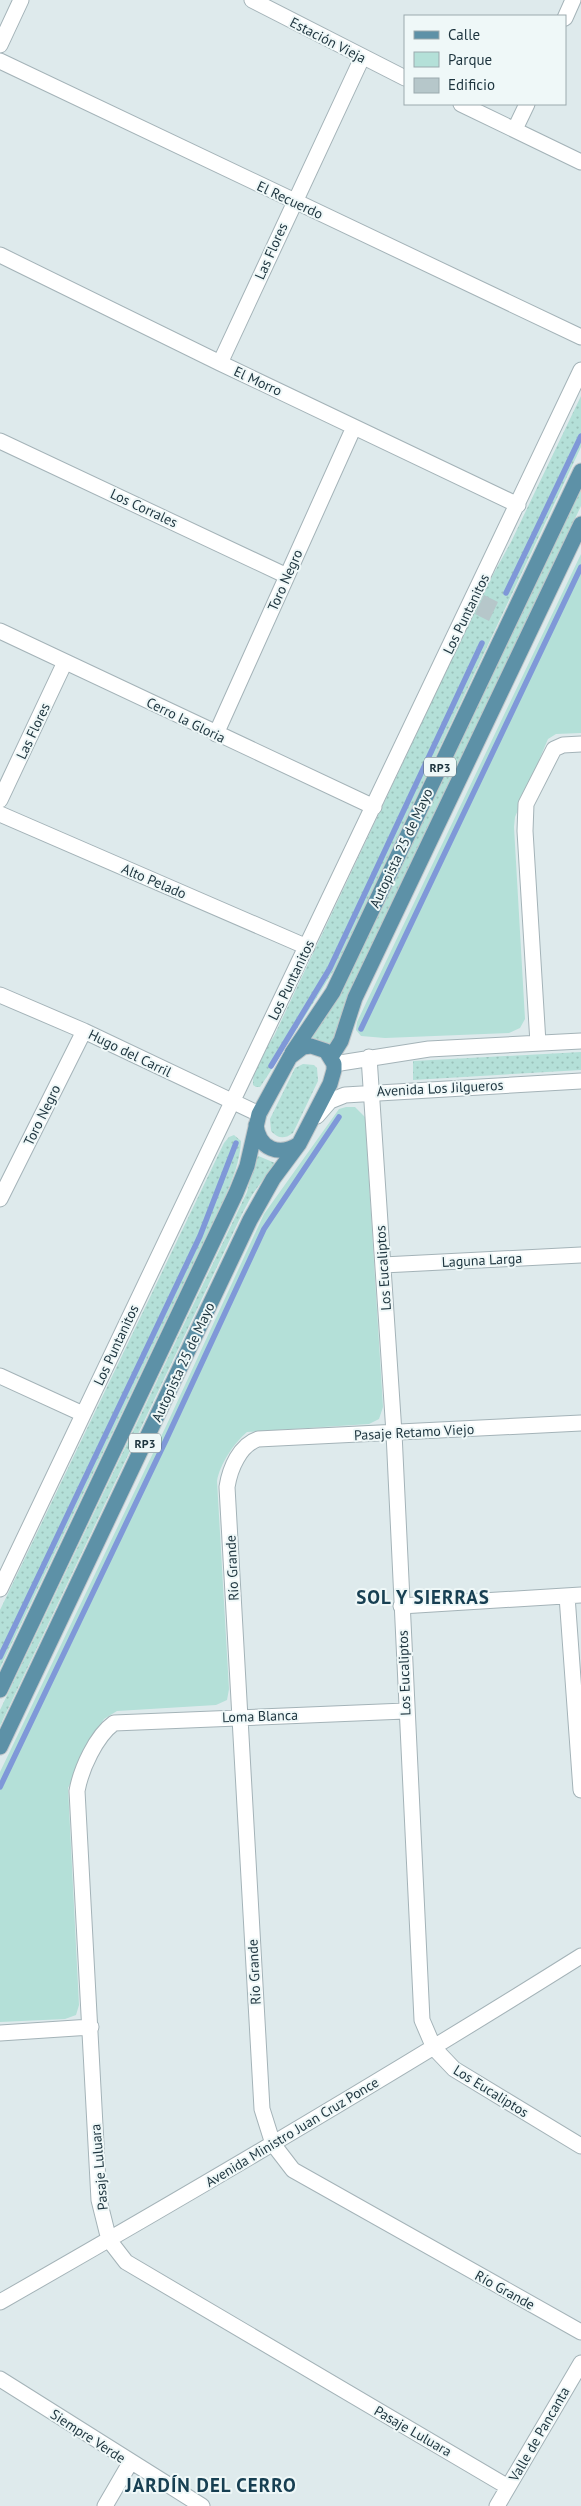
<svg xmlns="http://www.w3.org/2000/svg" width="581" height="2506" viewBox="0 0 581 2506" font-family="'PT Sans',sans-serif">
<defs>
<pattern id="grass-dots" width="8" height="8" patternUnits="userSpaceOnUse" patternTransform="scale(1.25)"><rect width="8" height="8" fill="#b4e0d8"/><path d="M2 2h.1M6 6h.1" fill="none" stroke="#9ac1ba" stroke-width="1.8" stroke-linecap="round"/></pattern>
</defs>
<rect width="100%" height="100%" fill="#deeaec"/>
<!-- grass -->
<path fill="url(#grass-dots)" d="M 581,396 L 581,447 L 339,962 L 268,1075 L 260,1087 L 256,1087 L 253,1085 C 252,1068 265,1050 274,1036 L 484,591 L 511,542 Z
M 581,488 L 581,506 L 350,992 L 331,1045 L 312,1038 L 344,979 Z
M 581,1052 L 581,1070 L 413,1080 L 413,1061 Z
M 303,1064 L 314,1065 L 317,1068 L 318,1081 L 293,1133 C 285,1139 278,1139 271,1131 L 270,1119 L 295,1068 Z
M 234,1135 L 241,1141 C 240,1161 233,1178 225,1197 L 0,1668 L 0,1610 L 224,1143 L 229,1137 Z
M 256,1155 L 275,1163 L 252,1195 L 242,1214 L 0,1726 L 0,1710 L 247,1192 Z"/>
<!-- park -->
<path fill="#b4e0d8" d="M 581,554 L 581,733 L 556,734 L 548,739 L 515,817 L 514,827 L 525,1019 L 520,1028 L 509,1033 L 385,1038 L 361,1036 L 356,1030 L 357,1022 Z
M 346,1107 L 355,1107 L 365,1117 L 383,1407 L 379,1419 L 369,1424 L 247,1432 C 234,1443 220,1464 217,1481 L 229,1689 L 227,1700 L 216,1705 L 117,1711 L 104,1719 L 98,1728 L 68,1788 L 79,2005 L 76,2015 L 65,2019 L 0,2022 L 0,1772 L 167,1424 L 264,1214 L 339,1109 Z"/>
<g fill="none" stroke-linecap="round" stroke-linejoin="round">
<!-- stream -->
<path stroke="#7f98d8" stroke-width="5.5" d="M 506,593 L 581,436
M 361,1029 L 581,567
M 271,1066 L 330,968 L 482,643
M 0,1657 L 200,1236 L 236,1143
M 0,1787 L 166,1440 L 264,1229 L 339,1117"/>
</g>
<!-- building -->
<path fill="#b6c7ca" d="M 484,595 L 498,602 L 489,621 L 475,614 Z"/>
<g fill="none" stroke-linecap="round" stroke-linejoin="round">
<defs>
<path id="minor" d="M 252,0 L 405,78
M 565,18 L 573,0
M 0,45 L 21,0
M 0,61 L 581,337
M 461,104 L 581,162
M 515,129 L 527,104
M 0,255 L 220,363 L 518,505
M 220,363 L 362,58
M 0,441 L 287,576
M 0,631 L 374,807
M 216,734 L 354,427
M 0,800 L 65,662
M 0,814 L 307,947
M 0,995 L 84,1031 L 259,1114
M 538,1043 L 525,831 L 526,804 L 554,749 L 563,745 L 581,744
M 369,1057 L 394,1433 L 422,2020 L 434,2048 L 454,2069 L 581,2146
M 334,1064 L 429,1049 L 581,1041
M 317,1116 L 330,1101 L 345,1095 L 581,1081
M 0,1199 L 84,1031
M 383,1265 L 581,1255
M 0,1376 L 83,1414
M 581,1423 L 258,1439 C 240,1445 230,1468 227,1487 L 262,2109 L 273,2144 L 293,2170 L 581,2332
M 0,1589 L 581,370
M 567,1596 L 581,1790
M 401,1606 L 581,1595
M 405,1711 L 114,1723 C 96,1736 81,1769 77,1791 L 99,2200 L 109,2240 L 126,2262 L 508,2487
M 0,2033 L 91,2027
M 0,2302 C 196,2190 390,2076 581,1956
M 0,2379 L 202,2506
M 105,2506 L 130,2463
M 497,2506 L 581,2363"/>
<path id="major" d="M 292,1053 L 333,992 L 581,471
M 331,1057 L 341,1041 L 355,998 L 581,524
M 256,1125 C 259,1149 279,1157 299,1144
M 0,1690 L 236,1193 L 247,1166 L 259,1114 L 290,1057 L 303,1047 L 311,1046 L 326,1051 L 334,1064 L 334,1070 L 330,1084 L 299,1144 L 273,1179 L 250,1220 L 0,1747"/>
</defs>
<!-- minor casing -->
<use href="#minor" stroke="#a4b3b8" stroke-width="17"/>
<!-- major casing -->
<use href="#major" stroke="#c0c6c9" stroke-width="17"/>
<!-- minor -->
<use href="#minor" stroke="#fff" stroke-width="15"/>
<!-- major -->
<use href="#major" stroke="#5d91a7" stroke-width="15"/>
</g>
<g text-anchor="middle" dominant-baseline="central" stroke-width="4" stroke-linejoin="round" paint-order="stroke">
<!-- shield labels -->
<g fill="#eff8f8" stroke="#5c6f76" stroke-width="1">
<rect x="424" y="757.5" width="32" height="19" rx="4"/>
<rect x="129" y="1433.5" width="32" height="19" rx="4"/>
</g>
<g font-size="12" font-weight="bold" fill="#1d343e">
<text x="440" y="767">RP3</text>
<text x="145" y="1443">RP3</text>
</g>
<!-- street labels -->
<g font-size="14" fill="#1d343e" stroke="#eff8f8">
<text transform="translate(328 40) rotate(27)">Estación Vieja</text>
<text transform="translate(290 200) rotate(25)">El Recuerdo</text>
<text transform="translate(271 251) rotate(-66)">Las Flores</text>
<text transform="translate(258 381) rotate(25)">El Morro</text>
<text transform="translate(144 508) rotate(25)">Los Corrales</text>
<text transform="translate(285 580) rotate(-66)">Toro Negro</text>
<text transform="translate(466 614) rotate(-64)">Los Puntanitos</text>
<text transform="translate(186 720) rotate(26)">Cerro la Gloria</text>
<text transform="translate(33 731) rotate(-65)">Las Flores</text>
<text transform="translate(401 848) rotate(-65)">Autopista 25 de Mayo</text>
<text transform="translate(154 881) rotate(23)">Alto Pelado</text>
<text transform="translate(291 980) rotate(-64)">Los Puntanitos</text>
<text transform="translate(130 1053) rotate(26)">Hugo del Carril</text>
<text transform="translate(440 1088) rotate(-3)">Avenida Los Jilgueros</text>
<text transform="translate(42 1115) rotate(-64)">Toro Negro</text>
<text transform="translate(482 1260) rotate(-3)">Laguna Larga</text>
<text transform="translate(383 1268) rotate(-94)">Los Eucaliptos</text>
<text transform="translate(116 1345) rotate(-65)">Los Puntanitos</text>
<text transform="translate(183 1362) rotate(-65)">Autopista 25 de Mayo</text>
<text transform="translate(414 1432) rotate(-3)">Pasaje Retamo Viejo</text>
<text transform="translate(232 1568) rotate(-93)">Río Grande</text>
<text transform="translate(404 1673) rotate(-92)">Los Eucaliptos</text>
<text transform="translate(260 1716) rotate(-2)">Loma Blanca</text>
<text transform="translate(254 1972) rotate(-93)">Río Grande</text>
<text transform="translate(491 2091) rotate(32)">Los Eucaliptos</text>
<text transform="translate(292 2132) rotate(-31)">Avenida Ministro Juan Cruz Ponce</text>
<text transform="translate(99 2167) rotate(-95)">Pasaje Luluara</text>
<text transform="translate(505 2290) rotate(29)">Río Grande</text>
<text transform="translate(413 2431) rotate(30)">Pasaje Luluara</text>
<text transform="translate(539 2434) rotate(-60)">Valle de Pancanta</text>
<text transform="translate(88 2436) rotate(33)">Siempre Verde</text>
</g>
<!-- district labels -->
<g font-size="19" font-weight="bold" letter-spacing="1" fill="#173f52" stroke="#eff8f8">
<text x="423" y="1597">SOL Y SIERRAS</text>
<text x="211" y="2485">JARDÍN DEL CERRO</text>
</g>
</g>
<!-- legend -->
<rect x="404" y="15" width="162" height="90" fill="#eff8f8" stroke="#9baaae"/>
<rect x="414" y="31" width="25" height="8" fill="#5d91a7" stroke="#9baaae"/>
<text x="448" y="40" font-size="15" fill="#1d343e">Calle</text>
<rect x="414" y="52" width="25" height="15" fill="#b4e0d8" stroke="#9baaae"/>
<text x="448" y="65" font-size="15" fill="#1d343e">Parque</text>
<rect x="414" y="78" width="25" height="15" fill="#b6c7ca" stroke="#9baaae"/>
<text x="448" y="90" font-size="15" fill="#1d343e">Edificio</text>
</svg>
